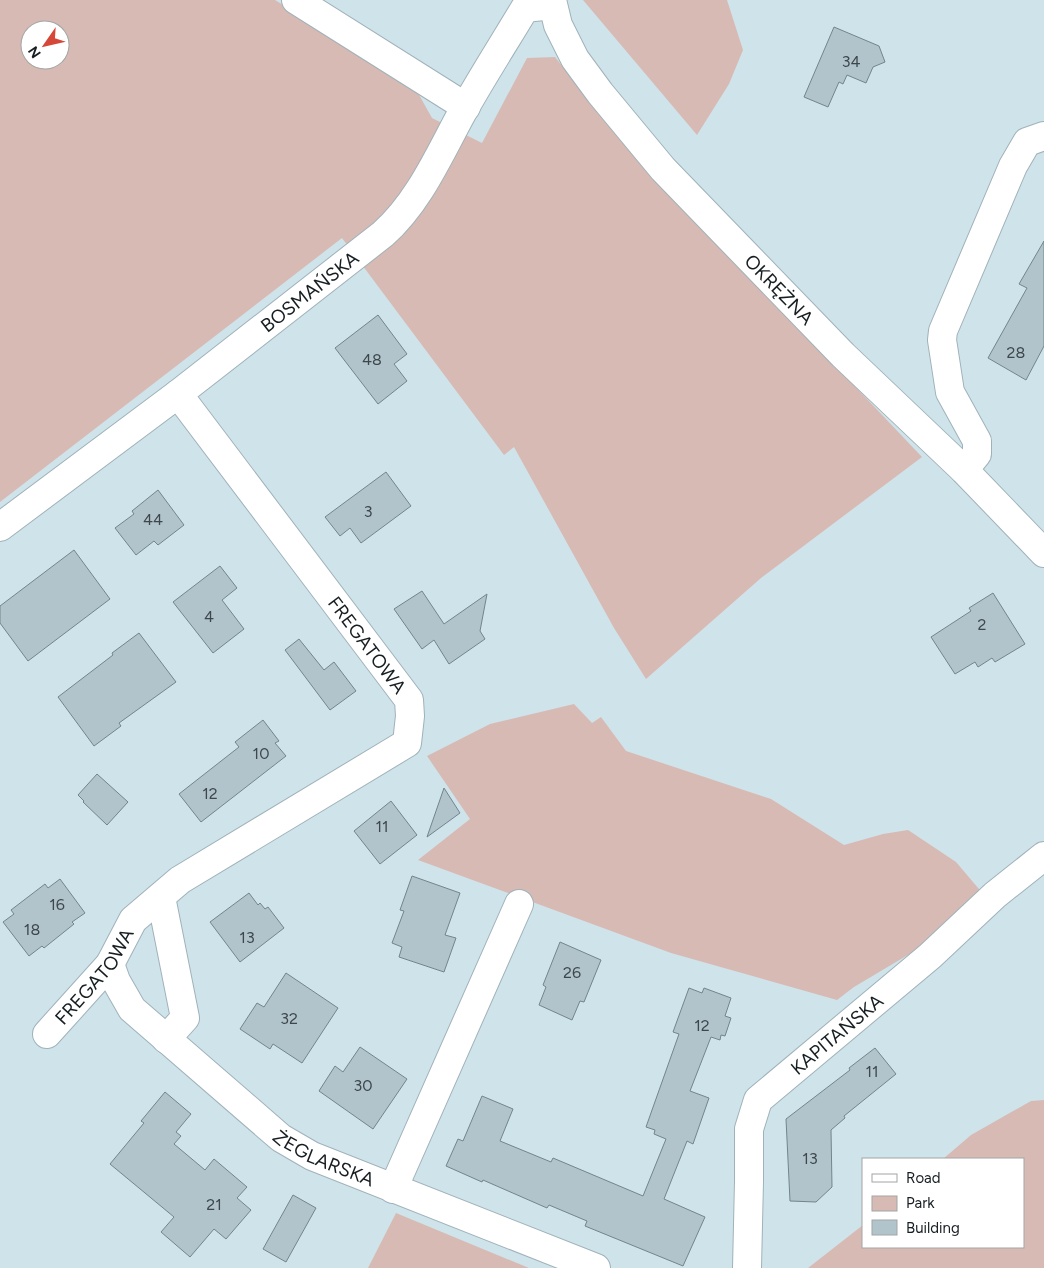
<svg xmlns="http://www.w3.org/2000/svg" width="1044" height="1268" viewBox="0 0 1044 1268" font-family="Figtree,sans-serif">
<rect width="100%" height="100%" fill="#cfe3ea"/>
<!-- green -->
<path fill="#d8bab4" fill-rule="evenodd" d="M 0,0 L 275,0 L 413,84 L 432,118 L 482,143 L 527,58 L 555,57 L 622,141 L 922,457 L 761,578 L 646,679 L 614,628 L 514,447 L 504,455 L 342,238 L 0,502 ZM 30,30 L 60,30 L 60,60 L 30,60 Z
M 583,0 L 727,0 L 743,50 L 729,84 L 697,135 Z
M 574,704 L 592,723 L 601,717 L 626,751 L 771,799 L 844,845 L 883,834 L 908,830 L 956,862 L 990,902 L 970,918 L 854,987 L 837,1000 L 671,953 L 418,860 L 470,819 L 427,756 L 490,724 Z
M 1044,1100 L 1044,1268 L 808,1268 L 863,1225 L 863,1247 L 1023,1247 L 1023,1159 L 943,1159 L 971,1135 L 1031,1101 Z
M 396,1213 L 529,1268 L 368,1268 Z"/>
<!-- building -->
<path fill="#b1c4cb" stroke="#73858c" d="M 834,27 L 879,46 L 885,62 L 873,67 L 866,83 L 847,75 L 843,84 L 839,82 L 828,107 L 804,97 Z
M 1044,241 L 1044,346 L 1026,380 L 988,358 L 1027,288 L 1019,284 Z
M 378,315 L 407,354 L 394,364 L 407,381 L 378,404 L 335,348 Z
M 386,472 L 411,506 L 361,543 L 350,528 L 340,536 L 325,517 Z
M 158,490 L 184,525 L 158,545 L 154,541 L 136,555 L 115,528 L 134,514 L 132,511 Z
M 74,550 L 110,599 L 28,661 L 0,623 L 0,606 Z
M 220,566 L 237,588 L 222,600 L 244,629 L 213,653 L 173,602 Z
M 422,591 L 444,624 L 487,594 L 480,631 L 485,639 L 449,664 L 434,640 L 422,649 L 394,609 Z
M 993,593 L 1025,644 L 995,662 L 992,658 L 978,667 L 975,662 L 955,674 L 931,637 L 971,611 L 969,608 Z
M 139,633 L 176,682 L 119,723 L 121,726 L 94,746 L 58,697 L 113,655 L 112,653 Z
M 299,639 L 324,670 L 334,662 L 356,691 L 330,710 L 285,650 Z
M 263,720 L 279,741 L 275,743 L 286,756 L 201,822 L 179,794 L 239,747 L 235,742 Z
M 97,774 L 128,802 L 107,825 L 83,802 L 84,801 L 78,795 Z
M 444,788 L 460,813 L 427,837 Z
M 391,801 L 417,835 L 380,864 L 354,831 Z
M 412,876 L 460,893 L 445,935 L 456,938 L 444,972 L 399,957 L 402,947 L 392,943 L 404,911 L 400,910 Z
M 60,879 L 85,913 L 72,922 L 74,924 L 44,948 L 42,946 L 29,956 L 3,922 L 14,914 L 11,910 L 45,884 L 48,888 Z
M 249,893 L 258,905 L 260,903 L 265,909 L 268,907 L 284,928 L 240,962 L 210,922 Z
M 560,942 L 601,960 L 584,1002 L 580,1001 L 572,1020 L 539,1005 L 546,987 L 543,985 Z
M 286,973 L 338,1008 L 302,1063 L 273,1044 L 270,1049 L 240,1029 L 257,1003 L 264,1007 Z
M 689,988 L 702,993 L 704,988 L 731,998 L 725,1016 L 731,1018 L 725,1036 L 721,1035 L 720,1040 L 711,1037 L 690,1091 L 709,1098 L 693,1144 L 687,1141 L 664,1199 L 705,1217 L 683,1266 L 585,1226 L 587,1221 L 549,1205 L 547,1208 L 483,1180 L 482,1182 L 446,1166 L 458,1139 L 463,1141 L 482,1096 L 513,1109 L 500,1141 L 551,1162 L 553,1158 L 643,1196 L 666,1139 L 654,1134 L 655,1130 L 646,1127 L 679,1034 L 673,1032 Z
M 360,1047 L 407,1079 L 373,1129 L 319,1091 L 335,1066 L 343,1072 Z
M 875,1048 L 896,1074 L 844,1116 L 845,1118 L 831,1130 L 832,1187 L 816,1202 L 790,1201 L 786,1119 L 850,1070 L 849,1068 Z
M 165,1092 L 191,1114 L 176,1132 L 181,1136 L 174,1144 L 205,1170 L 214,1159 L 247,1187 L 237,1198 L 251,1210 L 226,1239 L 214,1229 L 190,1257 L 161,1232 L 174,1217 L 110,1164 L 144,1123 L 141,1121 Z
M 293,1195 L 316,1208 L 286,1262 L 263,1249 Z"/>
<g fill="none" stroke-linecap="round" stroke-linejoin="round">
<defs>
<g id="minor">
<path d="M 296,0 L 466,107"/>
<path id="s1" d="M 552,0 L 558,25 L 575,59 L 600,93 L 663,169 L 843,355 L 964,470 L 1044,553"/>
<path d="M 964,470 L 977,454 L 977,441 L 950,392 L 942,340 L 943,331 L 1013,166 L 1027,142 L 1044,136"/>
<path id="s2" d="M 0,527 L 178,394 L 383,234 C 419,202 439,155 462,113 C 482,77 504,43 525,8 L 552,5"/>
<path d="M 161,897 L 185,1018 L 166,1039"/>
<path id="s3" d="M 110,964 L 116,981 L 132,1009 L 281,1138 L 312,1156 L 596,1268"/>
<path id="s4" d="M 47,1034 L 110,964 L 133,920 L 180,880 L 407,743 L 410,716 L 409,700 L 178,394"/>
<path d="M 393,1189 L 519,904"/>
<path id="s5" d="M 747,1268 L 749,1181 L 749,1129 L 758,1100 L 930,956 L 995,895 L 1044,856"/>
</g>
</defs>
<!-- minor casing -->
<use href="#minor" stroke="#a0b2b9" stroke-width="30"/>
<!-- minor -->
<use href="#minor" stroke="#fff" stroke-width="28"/>
</g>
<g text-anchor="middle" dominant-baseline="central" stroke-width="4" stroke-linejoin="round" paint-order="stroke">
<!-- number labels -->
<g font-size="16" fill="#3e484c">
<text x="851" y="61">34</text>
<text x="1016" y="352">28</text>
<text x="372" y="359">48</text>
<text x="368" y="511">3</text>
<text x="153" y="519">44</text>
<text x="209" y="616">4</text>
<text x="982" y="624">2</text>
<text x="261" y="753">10</text>
<text x="210" y="793">12</text>
<text x="382" y="826">11</text>
<text x="57" y="904">16</text>
<text x="32" y="929">18</text>
<text x="247" y="937">13</text>
<text x="572" y="972">26</text>
<text x="289" y="1018">32</text>
<text x="702" y="1025">12</text>
<text x="872" y="1071">11</text>
<text x="363" y="1085">30</text>
<text x="810" y="1158">13</text>
<text x="214" y="1204">21</text>
</g>
<!-- street labels -->
<g font-size="19" fill="#171e21" stroke="#fff">
<text stroke="none"><textPath href="#s1" startOffset="372">OKRĘŻNA</textPath></text>
<text stroke="none"><textPath href="#s2" startOffset="389">BOSMAŃSKA</textPath></text>
<text transform="translate(367 645) rotate(53)">FREGATOWA</text>
<text stroke="none"><textPath href="#s4" startOffset="75">FREGATOWA</textPath></text>
<text stroke="none"><textPath href="#s5" startOffset="272">KAPITAŃSKA</textPath></text>
<text stroke="none"><textPath href="#s3" startOffset="295">ŻEGLARSKA</textPath></text>
</g>
</g>
<!-- legend -->
<rect x="862" y="1158" width="162" height="90" fill="#ffffff" stroke="#a2a5a6"/>
<rect x="872" y="1174" width="25" height="8" fill="#ffffff" stroke="#a2a5a6"/>
<text x="906" y="1183" font-size="15" fill="#171e21">Road</text>
<rect x="872" y="1196" width="25" height="15" fill="#d8bab4" stroke="#a2a5a6"/>
<text x="906" y="1208" font-size="15" fill="#171e21">Park</text>
<rect x="872" y="1220" width="25" height="15" fill="#b1c4cb" stroke="#a2a5a6"/>
<text x="906" y="1233" font-size="15" fill="#171e21">Building</text>
<!-- north arrow -->
<g transform="translate(45 45) rotate(236)"><circle r="24" fill="#ffffff" stroke="#a2a5a6"/>
<path d="M0-4L9 19L0 12L-9 19Z" fill="#d54839"/>
<text y="-8" font-size="14" font-weight="bold" text-anchor="middle" fill="#171e21">N</text>
</g>
</svg>
